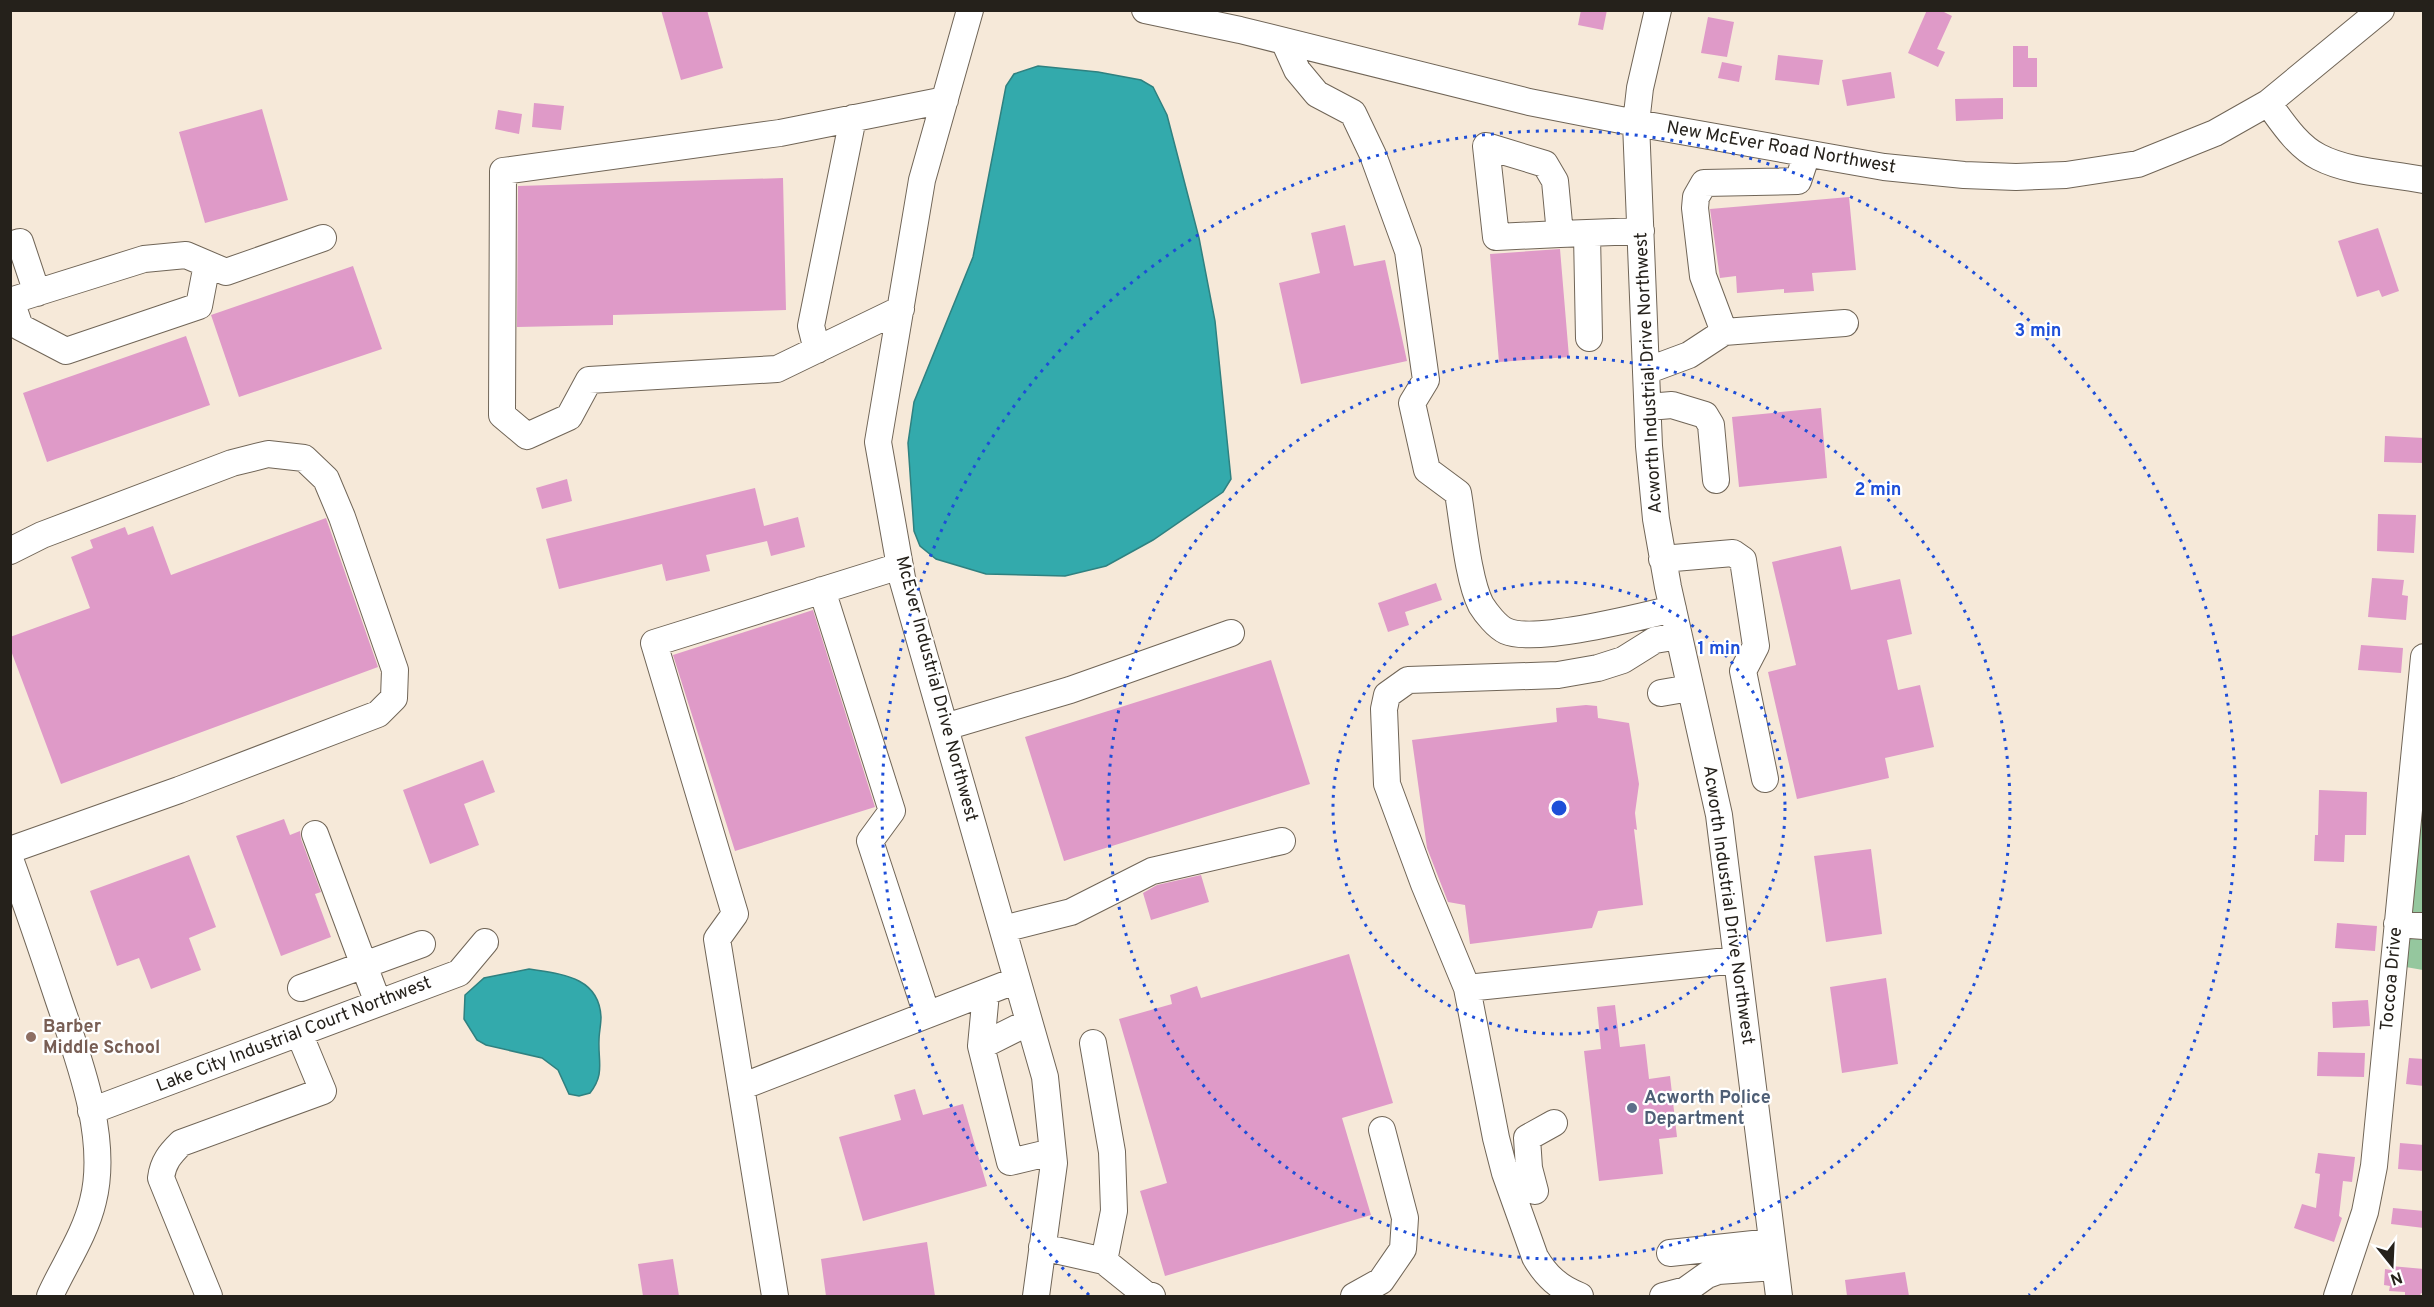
<svg xmlns="http://www.w3.org/2000/svg" width="2434" height="1307" viewBox="0 0 2434 1307" font-family="Overpass,sans-serif">
<rect width="100%" height="100%" fill="#f6e9d9"/>
<!-- green -->
<path fill="#95c79e" d="M 2423,731 L 2423,970 L 2400,966 Z"/>
<!-- water -->
<path fill="#33aaac" stroke="#2f8180" stroke-width="1.5" d="M 1038,66 L 1098,72 L 1141,80 L 1153,87 L 1167,115 L 1199,238 L 1215,321 L 1231,479 L 1223,492 L 1153,540 L 1106,566 L 1065,576 L 986,574 L 936,559 L 920,546 L 914,531 L 908,443 L 914,402 L 973,257 L 1006,86 L 1014,74 Z
M 529,969 C 560,974 599,976 601,1017 C 601,1025 599,1033 599,1040 C 598,1062 605,1074 590,1093 L 579,1096 L 569,1094 L 558,1070 L 542,1058 L 486,1045 L 477,1040 L 464,1019 L 465,995 L 484,978 Z"/>
<!-- building -->
<path fill="#df9ac8" d="M 661,10 L 707,10 L 723,68 L 681,80 Z
M 1581,10 L 1607,10 L 1603,30 L 1578,25 Z
M 1927,10 L 1940,10 L 1952,16 L 1937,49 L 1945,52 L 1938,67 L 1908,53 Z
M 1708,17 L 1734,22 L 1727,57 L 1701,53 Z
M 2013,46 L 2028,46 L 2028,58 L 2037,58 L 2037,87 L 2013,87 Z
M 1778,55 L 1823,60 L 1819,85 L 1775,80 Z
M 1722,62 L 1742,66 L 1739,82 L 1718,78 Z
M 1891,72 L 1895,98 L 1847,106 L 1842,80 Z
M 2003,98 L 2003,119 L 1956,121 L 1955,99 Z
M 534,103 L 564,106 L 561,130 L 532,127 Z
M 262,109 L 288,200 L 205,223 L 179,132 Z
M 498,110 L 522,114 L 519,134 L 495,129 Z
M 783,178 L 786,310 L 613,315 L 613,325 L 517,327 L 518,186 Z
M 1849,197 L 1856,270 L 1812,273 L 1814,291 L 1784,293 L 1784,289 L 1737,293 L 1736,276 L 1720,278 L 1710,209 Z
M 1345,225 L 1354,266 L 1385,260 L 1407,361 L 1301,384 L 1279,283 L 1320,273 L 1311,233 Z
M 2378,228 L 2399,291 L 2382,297 L 2379,290 L 2357,297 L 2338,241 Z
M 1560,249 L 1569,357 L 1499,362 L 1490,254 Z
M 353,266 L 382,349 L 239,397 L 211,315 Z
M 186,336 L 210,405 L 47,462 L 23,393 Z
M 1821,408 L 1827,478 L 1739,487 L 1732,417 Z
M 2385,436 L 2424,438 L 2424,463 L 2384,462 Z
M 567,479 L 572,501 L 542,509 L 536,488 Z
M 755,488 L 764,526 L 798,517 L 805,547 L 771,556 L 767,541 L 706,555 L 710,571 L 666,581 L 662,564 L 559,589 L 546,539 Z
M 2378,514 L 2416,515 L 2414,553 L 2377,551 Z
M 326,518 L 378,667 L 61,784 L 10,648 L 10,637 L 90,608 L 71,557 L 93,548 L 90,540 L 125,527 L 128,535 L 153,526 L 171,575 Z
M 1841,546 L 1851,590 L 1900,579 L 1912,634 L 1887,640 L 1898,690 L 1920,685 L 1934,747 L 1885,758 L 1889,778 L 1797,799 L 1768,672 L 1796,665 L 1772,562 Z
M 2372,578 L 2404,580 L 2402,595 L 2408,596 L 2406,620 L 2368,617 Z
M 1436,583 L 1442,600 L 1405,612 L 1409,625 L 1388,632 L 1378,603 Z
M 813,610 L 875,807 L 735,851 L 673,655 Z
M 2361,645 L 2403,648 L 2401,673 L 2358,670 Z
M 1271,660 L 1310,784 L 1064,861 L 1025,737 Z
M 1586,705 L 1597,706 L 1598,718 L 1629,723 L 1639,784 L 1635,813 L 1637,830 L 1634,829 L 1643,905 L 1598,911 L 1592,928 L 1470,944 L 1465,905 L 1448,902 L 1427,848 L 1412,740 L 1557,722 L 1556,708 Z
M 483,760 L 495,792 L 464,804 L 479,845 L 430,864 L 403,790 Z
M 2319,790 L 2367,792 L 2366,835 L 2345,835 L 2344,862 L 2314,861 L 2315,835 L 2318,835 Z
M 284,819 L 290,835 L 300,831 L 301,839 L 321,892 L 315,894 L 331,937 L 281,956 L 236,836 Z
M 1871,849 L 1882,934 L 1826,942 L 1814,856 Z
M 189,855 L 216,927 L 189,938 L 201,970 L 151,989 L 139,958 L 117,966 L 90,891 Z
M 1201,875 L 1209,902 L 1151,920 L 1143,893 L 1157,885 Z
M 2337,923 L 2377,926 L 2375,951 L 2335,948 Z
M 1349,954 L 1393,1103 L 1342,1118 L 1371,1215 L 1165,1276 L 1140,1191 L 1167,1183 L 1119,1019 L 1172,1004 L 1170,995 L 1197,986 L 1201,998 Z
M 1886,978 L 1898,1064 L 1842,1073 L 1830,987 Z
M 2368,1000 L 2370,1026 L 2333,1028 L 2332,1002 Z
M 1615,1005 L 1620,1047 L 1645,1044 L 1649,1079 L 1670,1076 L 1677,1137 L 1659,1139 L 1663,1174 L 1599,1181 L 1584,1051 L 1601,1049 L 1597,1007 Z
M 2318,1052 L 2365,1053 L 2364,1077 L 2317,1076 Z
M 2409,1058 L 2424,1059 L 2424,1086 L 2406,1084 Z
M 915,1089 L 923,1115 L 963,1104 L 987,1186 L 863,1221 L 839,1137 L 901,1120 L 894,1095 Z
M 2400,1143 L 2424,1145 L 2424,1171 L 2398,1169 Z
M 2318,1153 L 2355,1157 L 2352,1182 L 2343,1181 L 2339,1216 L 2342,1218 L 2334,1242 L 2294,1228 L 2302,1204 L 2316,1208 L 2320,1174 L 2315,1173 Z
M 2393,1208 L 2424,1211 L 2424,1228 L 2391,1224 Z
M 927,1242 L 935,1296 L 826,1296 L 821,1259 Z
M 673,1259 L 679,1296 L 643,1296 L 638,1264 Z
M 2391,1266 L 2424,1269 L 2423,1294 L 2421,1293 L 2420,1296 L 2405,1296 L 2405,1292 L 2389,1291 L 2390,1286 L 2384,1285 L 2385,1269 L 2391,1270 Z
M 1905,1272 L 1909,1296 L 1847,1296 L 1845,1280 Z"/>
<g fill="none" stroke-linecap="round" stroke-linejoin="round">
<defs>
<path id="minor" d="M 970,10 L 922,180 L 878,442 L 902,578 L 1045,1077 L 1054,1163 L 1036,1296
M 1145,10 L 1240,30 L 1529,102 L 1636,123 L 1884,167 L 1964,175 L 2016,177 L 2066,175 L 2138,164 L 2215,133 L 2268,103 L 2381,10
M 1658,10 L 1640,88 L 1636,123 L 1649,446 L 1656,519 L 1668,587 L 1719,815 L 1779,1296
M 1284,41 L 1297,70 L 1317,94 L 1353,113 L 1373,155 L 1408,251 L 1426,380 L 1412,403 L 1427,470 L 1458,493 C 1463,522 1468,580 1481,605 C 1486,613 1497,627 1506,631 C 1536,644 1639,617 1673,609
M 2268,103 C 2282,122 2297,146 2319,157 C 2350,173 2390,173 2424,180
M 1560,234 L 1496,237 L 1486,146 L 1545,164 L 1555,181 L 1560,234 L 1641,231
M 1587,234 L 1589,338
M 10,245 L 20,242 L 37,293
M 10,301 L 144,259 L 186,255 L 226,272 L 323,238
M 11,301 L 20,327 L 66,351 L 199,306 L 207,264
M 901,309 L 777,369 L 589,380 L 569,417 L 527,436 L 502,415 L 503,171 L 780,133 L 945,100
M 1724,332 L 1703,276 L 1695,208 L 1696,197 L 1704,183 L 1798,181 L 1807,154
M 817,350 L 811,326 L 853,118
M 1646,371 L 1689,355 L 1724,332 L 1845,323
M 1648,407 L 1672,405 L 1705,415 L 1711,425 L 1716,480
M 10,551 L 42,535 L 232,463 L 268,454 L 304,458 L 326,479 L 342,517 L 395,670 L 394,698 L 378,714 L 179,790 L 10,850
M 1662,559 L 1733,553 L 1743,560 L 1756,646 L 1743,671 L 1765,779
M 822,590 L 892,811 L 870,841 L 927,1015
M 1661,693 L 1690,688
M 945,727 L 1070,690 L 1231,633
M 315,834 L 378,1003
M 10,859 C 27,906 43,953 59,1001 C 79,1060 109,1138 93,1201 C 85,1235 64,1265 50,1296
M 2397,924 L 2424,926
M 1003,929 L 1071,912 L 1152,871 L 1282,841
M 301,988 L 422,944
M 1467,988 L 1424,884 L 1387,784 L 1384,709 L 1387,695 L 1408,680 L 1558,675 L 1598,668 L 1623,660 L 1655,640 L 1679,636
M 986,993 L 981,1046 L 1010,1162 L 1052,1152
M 1093,1043 L 1112,1152 L 1114,1211 L 1104,1261
M 981,1046 L 1029,1022
M 741,1087 L 1017,980
M 91,1111 L 459,973 L 485,942
M 1535,1191 L 1529,1168 L 1527,1138 L 1554,1123
M 1042,1247 L 1104,1261 L 1145,1294 L 1152,1296
M 1670,1253 L 1772,1242
M 209,1296 L 161,1178 C 163,1162 170,1154 181,1143 L 323,1091 L 299,1033
M 775,1296 L 717,939 L 735,914 L 654,643 L 900,566
M 1354,1296 L 1381,1281 L 1403,1249 L 1405,1218 L 1382,1130
M 1580,1296 C 1559,1288 1546,1276 1535,1257 L 1505,1173 L 1496,1138 L 1467,988 L 1737,960
M 1663,1296 L 1686,1290 L 1707,1275 L 1718,1271 L 1775,1267
M 2337,1296 L 2365,1212 L 2374,1166 L 2424,657"/>
</defs>
<!-- minor casing -->
<use href="#minor" stroke="#706557" stroke-width="28"/>
<!-- minor -->
<use href="#minor" stroke="#fff" stroke-width="26"/>
</g>
<!-- distance rings -->
<g fill="none" stroke="#1d4ed8" stroke-width="3" stroke-dasharray="3 6">
<circle cx="1559" cy="808" r="226"/>
<circle cx="1559" cy="808" r="451"/>
<path d="M1089 1295A677 677 0 1 1 2029 1295"/>
</g>
<!-- markers -->
<circle fill="#8d6e63" stroke="#fff" stroke-width="2" cx="31" cy="1037" r="6"/>
<circle fill="#5c6f8a" stroke="#fff" stroke-width="2" cx="1632" cy="1108" r="6"/>
<g text-anchor="middle" dominant-baseline="central" stroke-width="4.5" stroke-linejoin="round" paint-order="stroke">
<!-- street labels -->
<g font-size="18" fill="#25211b" stroke="#fff">
<text transform="translate(1781 148) rotate(10)">New McEver Road Northwest</text>
<text transform="translate(1649 373) rotate(-93)">Acworth Industrial Drive Northwest</text>
<text transform="translate(936 689) rotate(75)">McEver Industrial Drive Northwest</text>
<text transform="translate(1728 905) rotate(82)">Acworth Industrial Drive Northwest</text>
<text transform="translate(2392 979) rotate(-85)">Toccoa Drive</text>
<text transform="translate(294 1035) rotate(-21)">Lake City Industrial Court Northwest</text>
</g>
<!-- education labels -->
<g font-size="18" font-weight="bold" fill="#785e54" stroke="#fff" text-anchor="start">
<text x="43" y="1027">Barber<tspan x="43" dy="21">Middle School</tspan></text>
</g>
<!-- service labels -->
<g font-size="18" font-weight="bold" fill="#4e5e75" stroke="#fff" text-anchor="start">
<text x="1644" y="1098">Acworth Police<tspan x="1644" dy="21">Department</tspan></text>
</g>
</g>
<circle cx="1559" cy="808" r="9" fill="#1d4ed8" stroke="#fff" stroke-width="3"/>
<g font-size="18" text-anchor="middle" font-weight="bold" fill="#1d4ed8" stroke="#fff" stroke-width="4.5" stroke-linejoin="round" paint-order="stroke">
<text x="2038" y="336">3 min</text>
<text x="1878" y="495">2 min</text>
<text x="1719" y="654">1 min</text>
</g>
<!-- border -->
<rect width="2434" height="1307" fill="none" stroke="#25211b" stroke-width="24"/>
<!-- north arrow -->
<g transform="translate(2392 1265) rotate(162)" stroke="#ffffff" stroke-width="4.5" paint-order="stroke">
<path d="M0-4.5L10 22L0 15L-10 22Z" fill="#25211b"/>
<text y="-9" font-size="16" font-weight="bold" text-anchor="middle" fill="#25211b">N</text>
</g>
</svg>
